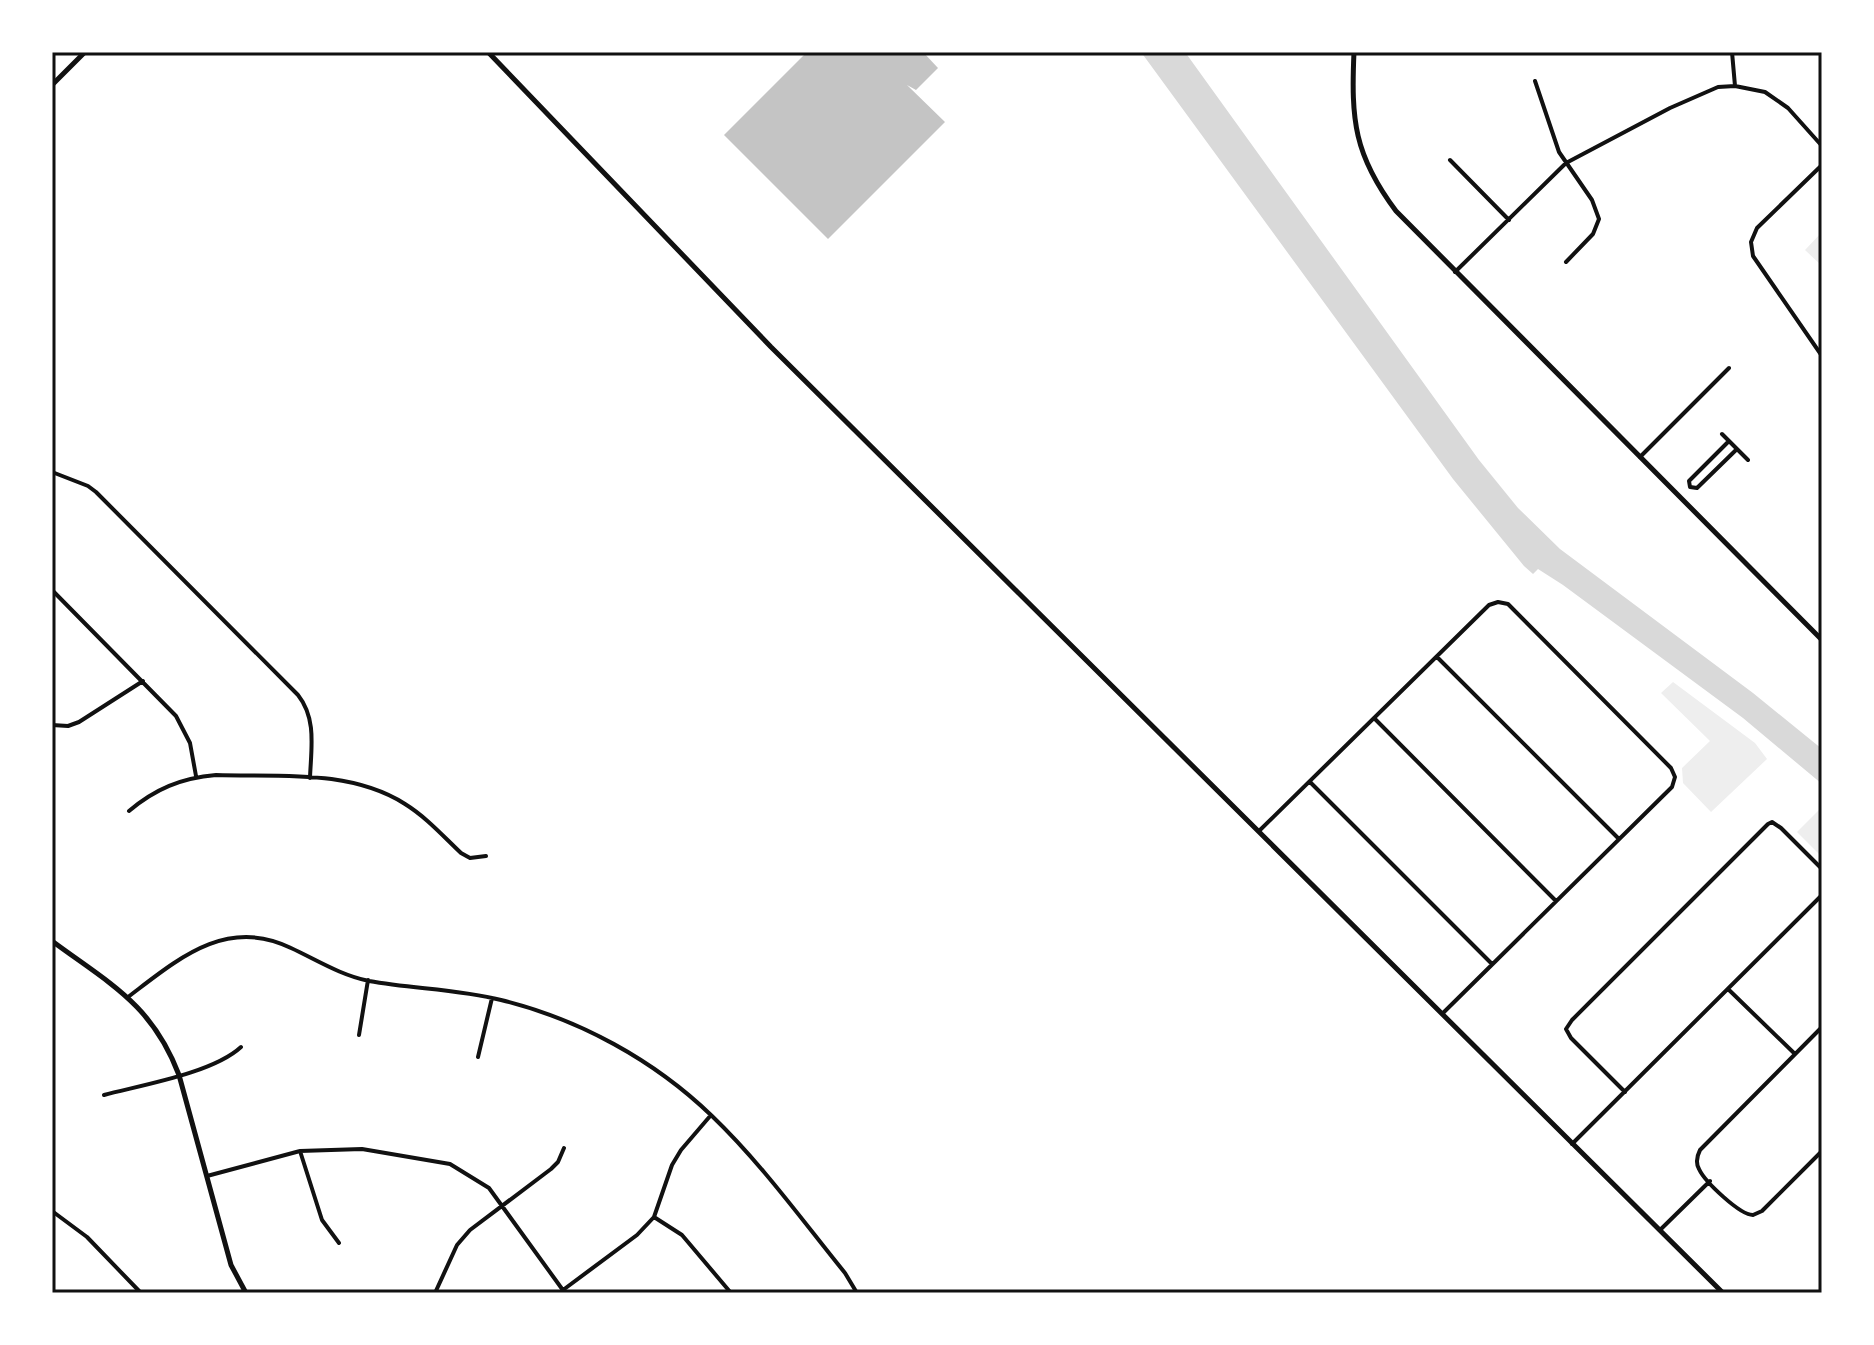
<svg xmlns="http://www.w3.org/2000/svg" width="1874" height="1345" viewBox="0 0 1874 1345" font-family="Literata,serif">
<rect width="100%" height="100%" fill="#fff"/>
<!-- green -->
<path fill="#eee" d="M 1822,232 L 1822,266 L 1805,250 Z
M 1673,682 L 1755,743 L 1767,759 L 1711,812 L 1683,783 L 1682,768 L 1710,741 L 1661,693 Z
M 1821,808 L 1822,809 L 1822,857 L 1797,832 Z"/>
<!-- water -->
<path fill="#d9d9d9" d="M 1141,52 L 1185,52 L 1479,460 L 1518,508 L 1560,549 L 1753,693 L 1822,749 L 1822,784 L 1743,718 L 1563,585 L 1538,569 L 1533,574 L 1524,566 L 1453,479 Z"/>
<!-- building -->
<path fill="#c4c4c4" d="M 807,52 L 923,52 L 938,68 L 916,90 L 907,85 L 945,122 L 828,239 L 724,135 Z"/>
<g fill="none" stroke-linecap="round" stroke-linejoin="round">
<!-- minor -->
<path stroke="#111" stroke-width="4" d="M 1732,52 L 1735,86
M 1535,81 L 1559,152 L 1592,200 L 1599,219 L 1593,234 L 1566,262
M 1450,160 L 1509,220
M 1822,165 L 1757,228 L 1751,242 L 1753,256 L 1822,356
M 1455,272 L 1566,163 L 1670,108 L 1718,87 L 1735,86 L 1765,92 L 1788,108 L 1822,146
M 1722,434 L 1748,460
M 1729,441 L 1689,481 L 1690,487 L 1697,488 L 1737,449
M 1640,457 L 1729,368
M 52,472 L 88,486 L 96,492 L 298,695 C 317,719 311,749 310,778
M 52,590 L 176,716 L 190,743 L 196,776
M 1437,657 L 1619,839
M 1374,718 L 1556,901
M 52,725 L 68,726 L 79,722 L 143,681
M 1310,782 L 1492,964
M 129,811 C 155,789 181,778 216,775 C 278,777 350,769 405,804 C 426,817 443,836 461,853 L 470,858 L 486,856
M 1259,831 L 1489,605 L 1498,602 L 1508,604 L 1671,768 L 1675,777 L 1672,787 L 1443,1013
M 1728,989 L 1795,1054
M 128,997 C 177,960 226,916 291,948 C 317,960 340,975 369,981 C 413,989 458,989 501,1000 C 579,1019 654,1060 712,1116 C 761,1163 802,1220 845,1273 L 857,1293
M 1822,1027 L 1700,1150 C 1697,1156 1695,1162 1699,1169 C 1705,1182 1740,1215 1753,1215 L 1762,1211 L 1822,1151
M 359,1035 L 368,980
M 478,1057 L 492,998
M 1625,1092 L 1571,1038 L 1566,1029 L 1572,1020 L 1768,824 L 1772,822 L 1781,828 L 1822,869
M 104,1095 C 142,1085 213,1073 241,1047
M 1572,1144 L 1822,895
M 300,1151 L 322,1220 L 339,1243
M 207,1176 L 300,1151 L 362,1149 L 450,1164 L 489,1188 L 565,1293
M 52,1211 L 87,1237 L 141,1293
M 654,1217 L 682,1235 L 731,1293
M 1660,1230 L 1710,1181
M 563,1290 L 637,1235 L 654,1217 L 672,1165 L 681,1150 L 711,1115
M 435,1293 L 457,1245 L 470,1230 L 551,1169 L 558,1162 L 564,1148"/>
<!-- tertiary -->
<path stroke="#111" stroke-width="5" d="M 488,52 L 771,347 L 1723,1293
M 1354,52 C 1351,120 1354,155 1396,211 L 1822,640
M 52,85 L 85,52
M 52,941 C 110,984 152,1004 179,1075 L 231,1265 L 246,1293"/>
</g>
<!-- border -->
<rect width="1874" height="1345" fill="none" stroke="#ffffff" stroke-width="108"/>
<rect x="54" y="54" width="1766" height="1237" fill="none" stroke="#111" stroke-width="3"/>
</svg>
